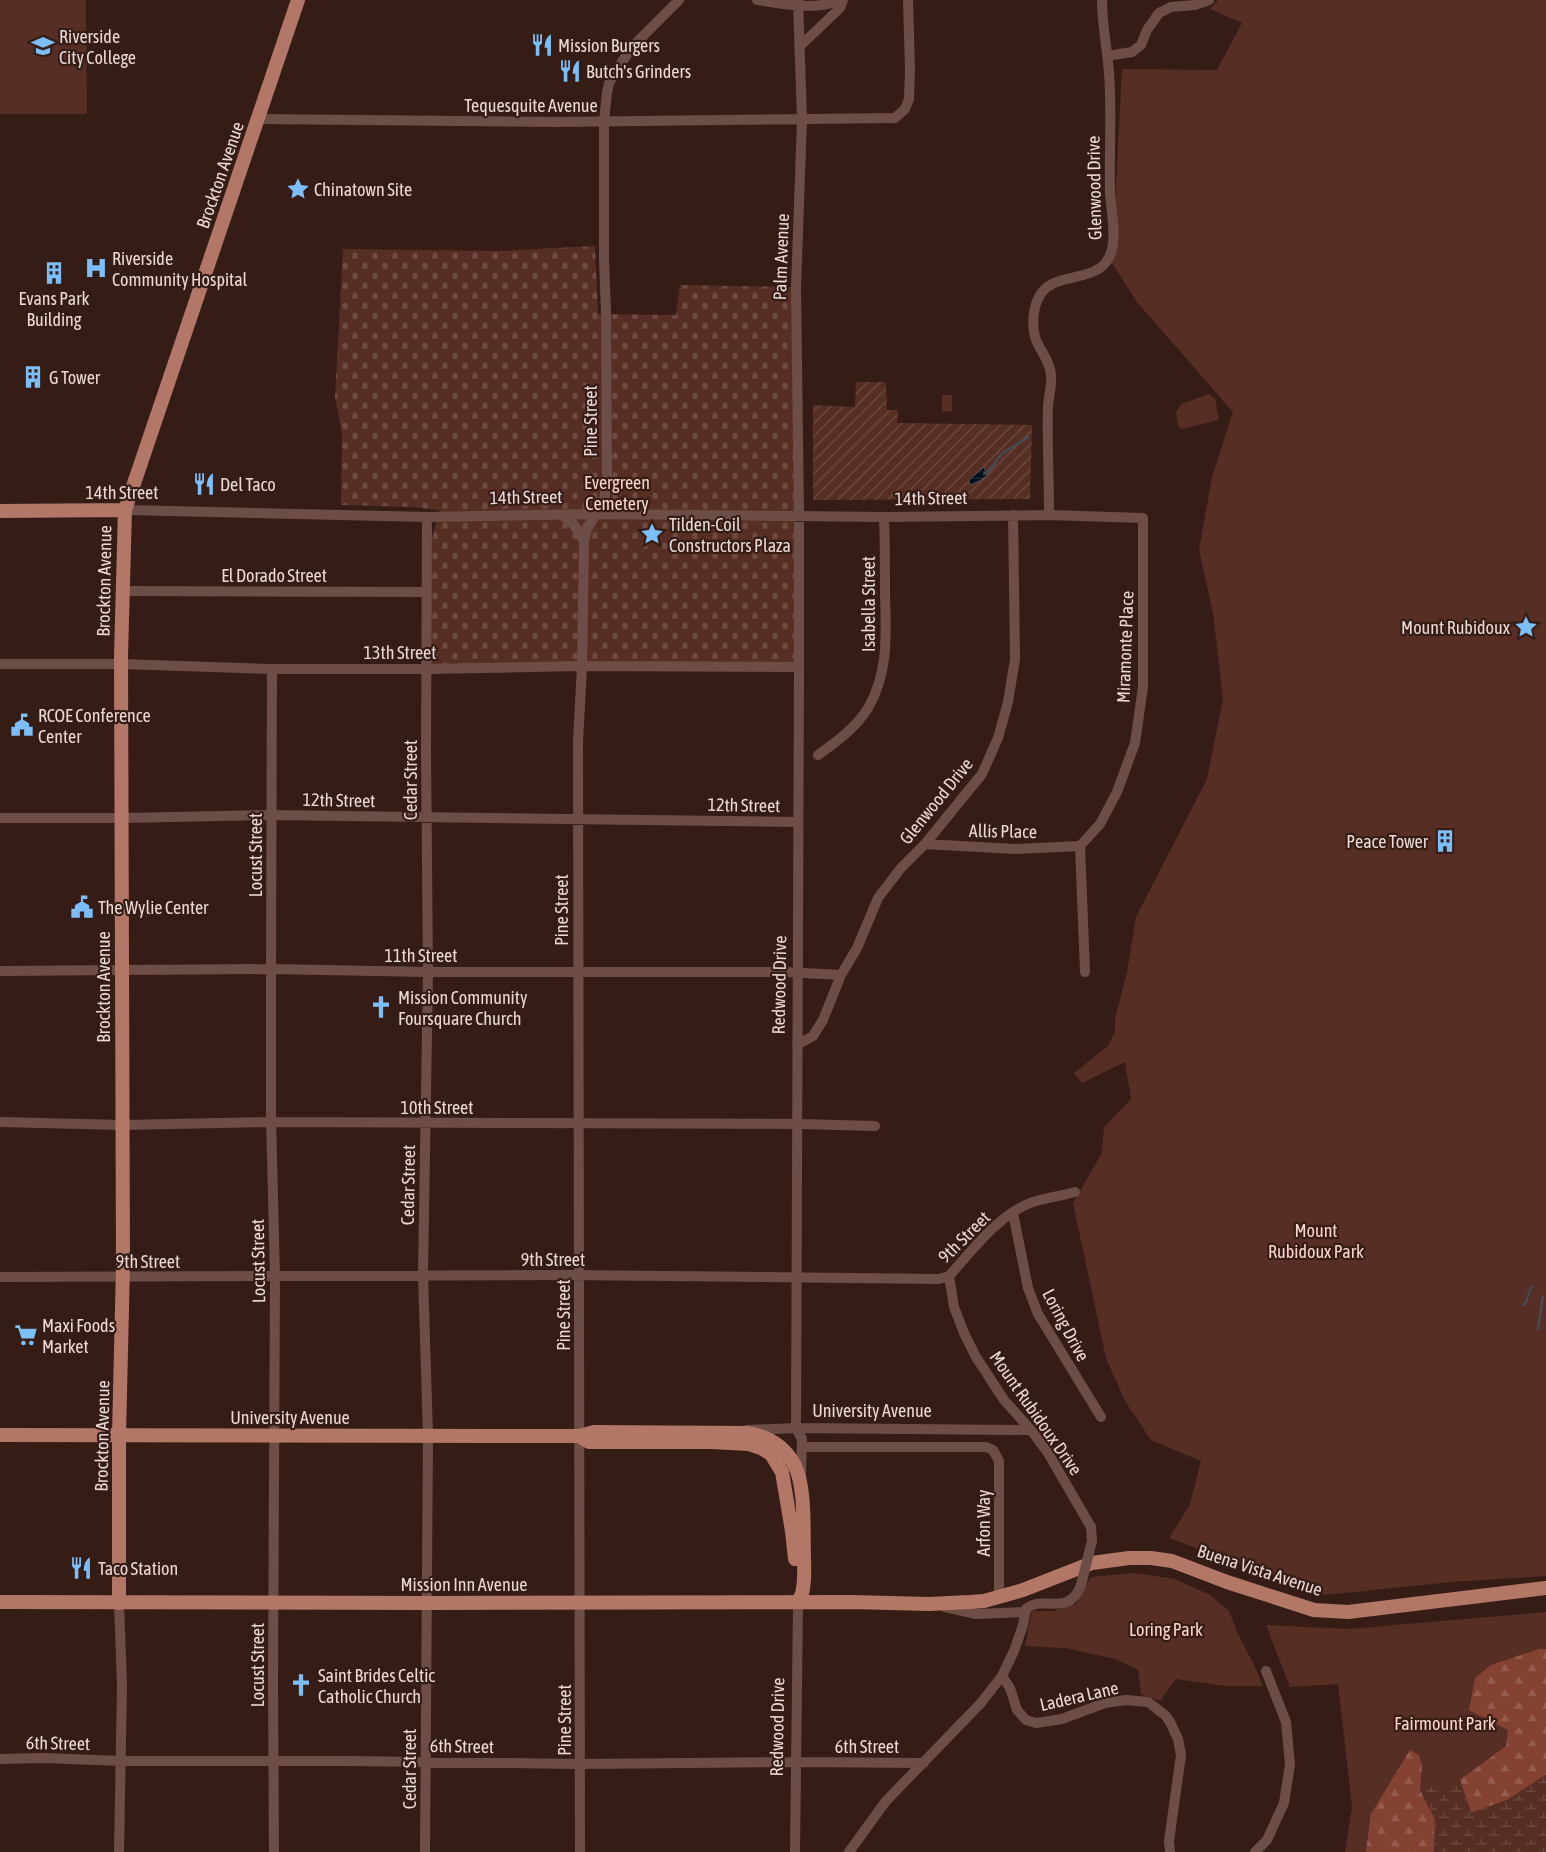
<svg xmlns="http://www.w3.org/2000/svg" width="1546" height="1852" viewBox="0 0 1546 1852" font-family="'Asap Condensed',sans-serif">
<defs>
<pattern id="forest-firs" width="22" height="20" patternUnits="userSpaceOnUse" patternTransform="scale(1.25)"><rect width="22" height="20" fill="#834232"/><path d="M5 1l3.5 6h-7zM16 11l3.5 6h-7z" fill="#955d4f"/></pattern>
<pattern id="wetland-marsh" width="20" height="14" patternUnits="userSpaceOnUse" patternTransform="scale(1.25)"><rect width="20" height="14" fill="#572e24"/><path d="M1 5h8M5 5V1M11 12h8M15 12V8" fill="none" stroke="#6f4c43"/></pattern>
<pattern id="cemetery-stones" width="16" height="16" patternUnits="userSpaceOnUse" patternTransform="scale(1.25)"><rect width="16" height="16" fill="#572e24"/><path d="M2 7V4a2 2 0 0 1 4 0v3zM10 15v-3a2 2 0 0 1 4 0v3z" fill="#6f4c43"/></pattern>
<pattern id="garden-furrows" width="10" height="10" patternUnits="userSpaceOnUse" patternTransform="scale(1.25)"><rect width="10" height="10" fill="#572e24"/><path d="M-1 1l2-2M0 10L10 0M9 11l2-2" fill="none" stroke="#6f4c43"/></pattern>
<pattern id="water-rules" width="6" height="5" patternUnits="userSpaceOnUse" patternTransform="scale(1.25)"><rect width="6" height="5" fill="#010d1b"/><path d="M0 2.5h6" fill="none" stroke="#26303b"/></pattern>
</defs>
<rect width="100%" height="100%" fill="#351d16"/>
<!-- green -->
<path fill="#572e24" d="M 0,0 L 86,0 L 87,114 L 0,114 Z
M 1218,0 L 1546,0 L 1546,1576 L 1451,1582 L 1326,1595 L 1169,1538 L 1190,1504 L 1201,1461 L 1151,1440 L 1125,1401 L 1106,1358 L 1073,1203 L 1102,1153 L 1104,1127 L 1131,1099 L 1125,1062 L 1082,1083 L 1074,1073 L 1108,1046 L 1115,1032 L 1115,1019 L 1127,972 L 1136,917 L 1207,779 L 1223,699 L 1213,613 L 1199,550 L 1212,477 L 1233,412 L 1137,302 L 1112,263 L 1122,69 L 1217,70 L 1242,23 L 1210,9 Z
M 1209,394 L 1215,399 L 1219,420 L 1181,429 L 1178,425 L 1176,412 L 1181,404 Z
M 942,395 L 952,395 L 952,411 L 942,412 Z
M 1134,1573 L 1175,1579 L 1210,1595 L 1229,1611 L 1237,1632 L 1255,1667 L 1263,1686 L 1225,1686 L 1176,1679 L 1160,1701 L 1141,1694 L 1138,1670 L 1116,1659 L 1088,1653 L 1065,1648 L 1025,1646 L 1032,1611 L 1054,1611 L 1076,1604 L 1091,1577 Z
M 1546,1612 L 1546,1852 L 1345,1852 L 1352,1807 L 1338,1684 L 1290,1687 L 1266,1625 L 1349,1629 Z"/>
<!-- forest -->
<path fill="url(#forest-firs)" d="M 1539,1649 L 1546,1649 L 1546,1775 L 1507,1800 L 1471,1813 L 1460,1780 L 1506,1746 L 1508,1730 L 1469,1710 L 1475,1678 L 1491,1665 Z
M 1410,1750 L 1419,1755 L 1422,1766 L 1420,1790 L 1435,1819 L 1434,1852 L 1366,1852 L 1371,1814 Z"/>
<!-- wetland -->
<path fill="url(#wetland-marsh)" d="M 1546,1775 L 1546,1852 L 1434,1852 L 1435,1819 L 1420,1790 L 1460,1780 L 1471,1813 L 1507,1800 Z"/>
<!-- cemetery -->
<path fill="url(#cemetery-stones)" d="M 595,246 L 598,314 L 676,315 L 680,285 L 792,287 L 799,672 L 428,670 L 432,539 L 439,510 L 411,507 L 341,505 L 342,433 L 335,398 L 343,249 L 500,251 Z"/>
<!-- garden -->
<path fill="url(#garden-furrows)" d="M 856,382 L 886,382 L 887,410 L 898,410 L 897,423 L 1032,425 L 1030,499 L 813,500 L 813,405 L 855,407 Z"/>
<!-- water -->
<path fill="url(#water-rules)" stroke="#474a52" d="M 984,467 L 987,475 L 981,480 L 970,485 L 969,480 Z"/>
<g fill="none" stroke-linecap="round" stroke-linejoin="round">
<!-- stream -->
<path stroke="#474a52" stroke-width="2.5" d="M 984,474 C 993,469 996,459 1003,453 C 1011,447 1020,443 1028,437
M 1523,1305 L 1526,1302 L 1531,1287
M 1538,1329 L 1543,1296"/>
<!-- minor -->
<path stroke="#6c4e47" stroke-width="10" d="M 757,0 C 785,4 815,11 841,0
M 798,0 L 802,120 L 796,287 L 799,515 L 799,667 L 796,1428 L 802,1439 L 801,1476
M 799,47 L 840,8 L 843,0
M 1107,56 L 1132,52 L 1141,45 L 1147,30 L 1159,13 L 1171,7 L 1195,5 L 1209,0
M 259,119 L 556,122 L 895,118 L 905,109 L 909,99 L 910,69 L 908,0
M 125,510 L 427,517 L 597,514 L 884,517 L 1049,515 L 1143,518 L 1143,687 L 1135,743 L 1117,792 L 1100,824 L 1080,846 L 1085,972
M 562,515 C 573,521 579,530 584,542
M 1049,515 C 1049,478 1047,441 1048,405 C 1049,395 1052,385 1051,375 C 1050,360 1039,350 1035,337 C 1032,326 1033,309 1038,299 C 1052,265 1108,291 1113,243 C 1115,227 1111,209 1110,193 C 1109,153 1112,112 1109,72 C 1107,48 1102,24 1102,0
M 122,591 L 426,592
M 0,664 L 121,664 L 272,669 L 426,669 L 582,666 L 799,667
M 272,669 L 271,969 L 271,1117 L 275,1276 L 273,1682 L 274,1852
M 818,755 C 836,742 856,728 868,708 C 889,672 886,634 885,593 C 885,568 885,542 884,517
M 0,818 L 123,818 L 271,815 L 798,822
M 925,844 L 1015,849 L 1080,846
M 0,971 L 271,969 L 428,972 L 785,972 L 841,975
M 797,1045 L 813,1036 L 823,1020 L 841,975 L 857,948 L 878,898 L 901,868 L 925,844 L 982,774 L 998,738 L 1008,702 L 1015,659 L 1013,515
M 0,1122 L 123,1125 L 271,1122 L 799,1124 L 875,1126
M 1013,1213 L 1028,1288 L 1038,1314 L 1101,1417
M 949,1276 L 954,1307 L 964,1333 L 976,1357 L 1004,1400 L 1031,1430 L 1048,1453 L 1091,1527
M 0,1277 L 569,1275 L 939,1279 L 949,1276 C 972,1251 996,1217 1030,1203 C 1044,1198 1061,1196 1075,1192
M 747,1430 L 796,1428 L 1031,1430
M 803,1447 L 986,1447 L 993,1450 L 999,1461 L 999,1597
M 945,1607 L 976,1614 L 1024,1612
M 1002,1676 L 1010,1688 L 1017,1710 L 1026,1720 L 1036,1723 L 1062,1719 L 1105,1703 L 1126,1700 L 1148,1702 L 1165,1715 L 1170,1722 L 1178,1739 L 1181,1755 L 1169,1841 L 1170,1852
M 0,1759 L 44,1758 L 121,1761 L 346,1761 L 581,1764 L 795,1762 L 924,1763
M 119,1852 L 122,1685 L 119,1603
M 425,1852 L 428,1435 L 423,1275 L 428,972 L 426,751 L 427,517
M 580,1852 L 578,742 L 582,666 L 584,542 L 587,529 L 604,500 L 607,478 L 606,312 L 604,260 L 604,121 L 607,93 L 609,83 L 621,63 L 634,45 L 679,0
M 795,1852 L 798,1602
M 849,1852 L 886,1801 L 980,1704 L 1002,1676 L 1014,1651 L 1023,1625 L 1026,1609 C 1042,1594 1069,1618 1081,1585
M 1255,1852 L 1267,1840 L 1284,1803 L 1290,1764 L 1286,1722 L 1266,1671"/>
<!-- major -->
<path stroke="#b37768" stroke-width="14" d="M 0,511 L 125,510
M 0,1435 L 579,1436 L 594,1432 L 747,1433 C 767,1436 784,1446 794,1464 C 806,1486 803,1531 804,1556 C 804,1566 805,1578 803,1588 C 803,1593 800,1598 798,1602
M 579,1436 L 589,1442 L 711,1442 L 749,1444 L 761,1448 L 771,1454 L 782,1472 L 792,1531 L 795,1559
M 0,1602 L 427,1603 L 851,1602 L 929,1604 L 970,1602 L 984,1601 L 1023,1590 L 1092,1563 L 1129,1558 L 1151,1558 L 1172,1561 L 1227,1582 L 1314,1610 L 1348,1612 L 1546,1588
M 119,1603 L 119,1435 L 123,1266 L 121,656 L 125,510 L 298,0"/>
<!-- minor-bridge -->
<path stroke="#6c4e47" stroke-width="10" d="M 1081,1585 L 1092,1541 L 1091,1527"/>
</g>
<!-- icons -->
<defs>
<symbol id="restaurant-bare" viewBox="-9 -9 18 18"><path d="M-5-6h1v4h1v-4h1v4h1v-4h1v5L-1.5 .5V6h-2V.5L-5-1ZM5-6V6H3V1.5H1.5Q1.5-4 5-6Z" fill="#7cbef9" stroke="#351d16" stroke-width="2.5" paint-order="stroke"/></symbol>
<symbol id="university-bare" viewBox="-9 -9 18 18"><path d="M0-5L7-2L0 1L-7-2ZM-4 1L0 2.5L4 1V4Q0 6-4 4Z" fill="#7cbef9" stroke="#351d16" stroke-width="2.5" paint-order="stroke"/></symbol>
<symbol id="sight-bare" viewBox="-9 -9 18 18"><path d="M0-6L1.8-2.2L6-1.7L2.9 1.2L3.7 5.4L0 3.3L-3.7 5.4L-2.9 1.2L-6-1.7L-1.8-2.2Z" fill="#7cbef9" stroke="#351d16" stroke-width="2.5" paint-order="stroke"/></symbol>
<symbol id="hospital-bare" viewBox="-9 -9 18 18"><path d="M-5-5h3v3.5h4V-5h3V5h-3V1.5h-4V5h-3Z" fill="#7cbef9" stroke="#351d16" stroke-width="2.5" paint-order="stroke"/></symbol>
<symbol id="building-bare" viewBox="-9 -9 18 18"><path d="M-4-6H4V6H1V3H-1V6H-4ZM-2.5-4.3h1.7v1.8h-1.7ZM.8-4.3h1.7v1.8H.8ZM-2.5-1h1.7V.8h-1.7ZM.8-1h1.7V.8H.8Z" fill="#7cbef9" stroke="#351d16" stroke-width="2.5" paint-order="stroke"/></symbol>
<symbol id="civic-bare" viewBox="-9 -9 18 18"><path d="M-.6-6.5H3V-4.5H.6V-3L4-1V1h2V6H-6V1h2V-1L-.6-3ZM-1.2 2.5V6h2.4V2.5Z" fill="#7cbef9" stroke="#351d16" stroke-width="2.5" paint-order="stroke"/></symbol>
<symbol id="church-bare" viewBox="-9 -9 18 18"><path d="M-1.2-6h2.4v3.5h3.3v2.4h-3.3V6h-2.4V-.1h-3.3v-2.4h3.3Z" fill="#7cbef9" stroke="#351d16" stroke-width="2.5" paint-order="stroke"/></symbol>
<symbol id="supermarket-bare" viewBox="-9 -9 18 18"><path d="M-6-5.5h2.5l.6 2H6L4.5 2H-2.5L-4.4-4H-6ZM-1.5 3.2a1.3 1.3 0 1 0 .1 0ZM3 3.2a1.3 1.3 0 1 0 .1 0Z" fill="#7cbef9" stroke="#351d16" stroke-width="2.5" paint-order="stroke"/></symbol>
</defs>
<g fill-rule="evenodd">
<use href="#restaurant-bare" x="526" y="29" width="32" height="32"/>
<use href="#university-bare" x="27" y="30" width="32" height="32"/>
<use href="#restaurant-bare" x="554" y="55" width="32" height="32"/>
<use href="#sight-bare" x="282" y="173" width="32" height="32"/>
<use href="#hospital-bare" x="80" y="252" width="32" height="32"/>
<use href="#building-bare" x="38" y="257" width="32" height="32"/>
<use href="#building-bare" x="17" y="361" width="32" height="32"/>
<use href="#restaurant-bare" x="188" y="468" width="32" height="32"/>
<use href="#sight-bare" x="636" y="518" width="32" height="32"/>
<use href="#sight-bare" x="1510" y="611" width="32" height="32"/>
<use href="#civic-bare" x="6" y="709" width="32" height="32"/>
<use href="#building-bare" x="1429" y="825" width="32" height="32"/>
<use href="#civic-bare" x="66" y="891" width="32" height="32"/>
<use href="#church-bare" x="365" y="991" width="32" height="32"/>
<use href="#supermarket-bare" x="10" y="1319" width="32" height="32"/>
<use href="#restaurant-bare" x="65" y="1552" width="32" height="32"/>
<use href="#church-bare" x="285" y="1669" width="32" height="32"/>
</g>
<g text-anchor="middle" dominant-baseline="central" stroke-width="4.5" stroke-linejoin="round" paint-order="stroke">
<!-- poi labels -->
<g font-size="18" fill="#ead9d4" stroke="#351d16" text-anchor="start">
<text x="59" y="36">Riverside<tspan x="59" dy="21">City College</tspan></text>
<text x="558" y="45">Mission Burgers</text>
<text x="586" y="71">Butch's Grinders</text>
<text x="314" y="189">Chinatown Site</text>
<text x="112" y="258">Riverside<tspan x="112" dy="21">Community Hospital</tspan></text>
<text x="54" y="298" text-anchor="middle">Evans Park<tspan x="54" dy="21">Building</tspan></text>
<text x="49" y="377">G Tower</text>
<text x="220" y="484">Del Taco</text>
<text x="669" y="524">Tilden-Coil<tspan x="669" dy="21">Constructors Plaza</tspan></text>
<text x="1510" y="627" text-anchor="end">Mount Rubidoux</text>
<text x="38" y="715">RCOE Conference<tspan x="38" dy="21">Center</tspan></text>
<text x="1428" y="841" text-anchor="end">Peace Tower</text>
<text x="98" y="907">The Wylie Center</text>
<text x="398" y="997">Mission Community<tspan x="398" dy="21">Foursquare Church</tspan></text>
<text x="42" y="1325">Maxi Foods<tspan x="42" dy="21">Market</tspan></text>
<text x="98" y="1568">Taco Station</text>
<text x="318" y="1675">Saint Brides Celtic<tspan x="318" dy="21">Catholic Church</tspan></text>
</g>
<!-- street labels -->
<g font-size="18" fill="#ead9d4" stroke="#351d16">
<text x="531" y="105">Tequesquite Avenue</text>
<text transform="translate(220 175) rotate(-71)">Brockton Avenue</text>
<text transform="translate(1094 188) rotate(-91)">Glenwood Drive</text>
<text transform="translate(781 257) rotate(-88)">Palm Avenue</text>
<text transform="translate(590 421) rotate(-90)">Pine Street</text>
<text x="122" y="492">14th Street</text>
<text transform="translate(526 497) rotate(-1)">14th Street</text>
<text transform="translate(931 498) rotate(-1)">14th Street</text>
<text x="274" y="575">El Dorado Street</text>
<text transform="translate(104 581) rotate(-89)">Brockton Avenue</text>
<text transform="translate(868 604) rotate(-90)">Isabella Street</text>
<text transform="translate(1125 647) rotate(-88)">Miramonte Place</text>
<text x="400" y="652">13th Street</text>
<text transform="translate(410 780) rotate(-90)">Cedar Street</text>
<text transform="translate(339 800) rotate(1)">12th Street</text>
<text transform="translate(936 801) rotate(-51)">Glenwood Drive</text>
<text transform="translate(744 805) rotate(1)">12th Street</text>
<text transform="translate(1003 831) rotate(1)">Allis Place</text>
<text transform="translate(255 855) rotate(-90)">Locust Street</text>
<text transform="translate(561 910) rotate(-90)">Pine Street</text>
<text x="421" y="955">11th Street</text>
<text transform="translate(779 985) rotate(-89)">Redwood Drive</text>
<text transform="translate(103 987) rotate(-90)">Brockton Avenue</text>
<text x="437" y="1107">10th Street</text>
<text transform="translate(408 1185) rotate(-89)">Cedar Street</text>
<text transform="translate(964 1237) rotate(-45)">9th Street</text>
<text x="553" y="1259">9th Street</text>
<text x="148" y="1261">9th Street</text>
<text transform="translate(258 1261) rotate(-91)">Locust Street</text>
<text transform="translate(563 1315) rotate(-90)">Pine Street</text>
<text transform="translate(1066 1325) rotate(62)">Loring Drive</text>
<text x="872" y="1410">University Avenue</text>
<text transform="translate(1036 1413) rotate(55)">Mount Rubidoux Drive</text>
<text x="290" y="1417">University Avenue</text>
<text transform="translate(102 1436) rotate(-89)">Brockton Avenue</text>
<text transform="translate(983 1523) rotate(-90)">Arfon Way</text>
<text transform="translate(1260 1570) rotate(18)">Buena Vista Avenue</text>
<text x="464" y="1584">Mission Inn Avenue</text>
<text transform="translate(257 1665) rotate(-90)">Locust Street</text>
<text transform="translate(1079 1696) rotate(-13)">Ladera Lane</text>
<text transform="translate(564 1720) rotate(-90)">Pine Street</text>
<text transform="translate(777 1727) rotate(-89)">Redwood Drive</text>
<text transform="translate(58 1743) rotate(1)">6th Street</text>
<text transform="translate(462 1746) rotate(1)">6th Street</text>
<text x="867" y="1746">6th Street</text>
<text transform="translate(409 1769) rotate(-90)">Cedar Street</text>
</g>
<!-- park labels -->
<g font-size="18" fill="#fed5ca" stroke="#351d16">
<text x="617" y="482">Evergreen<tspan x="617" dy="21">Cemetery</tspan></text>
<text x="1316" y="1230">Mount<tspan x="1316" dy="21">Rubidoux Park</tspan></text>
<text x="1166" y="1629">Loring Park</text>
<text x="1445" y="1723">Fairmount Park</text>
</g>
</g>
</svg>
